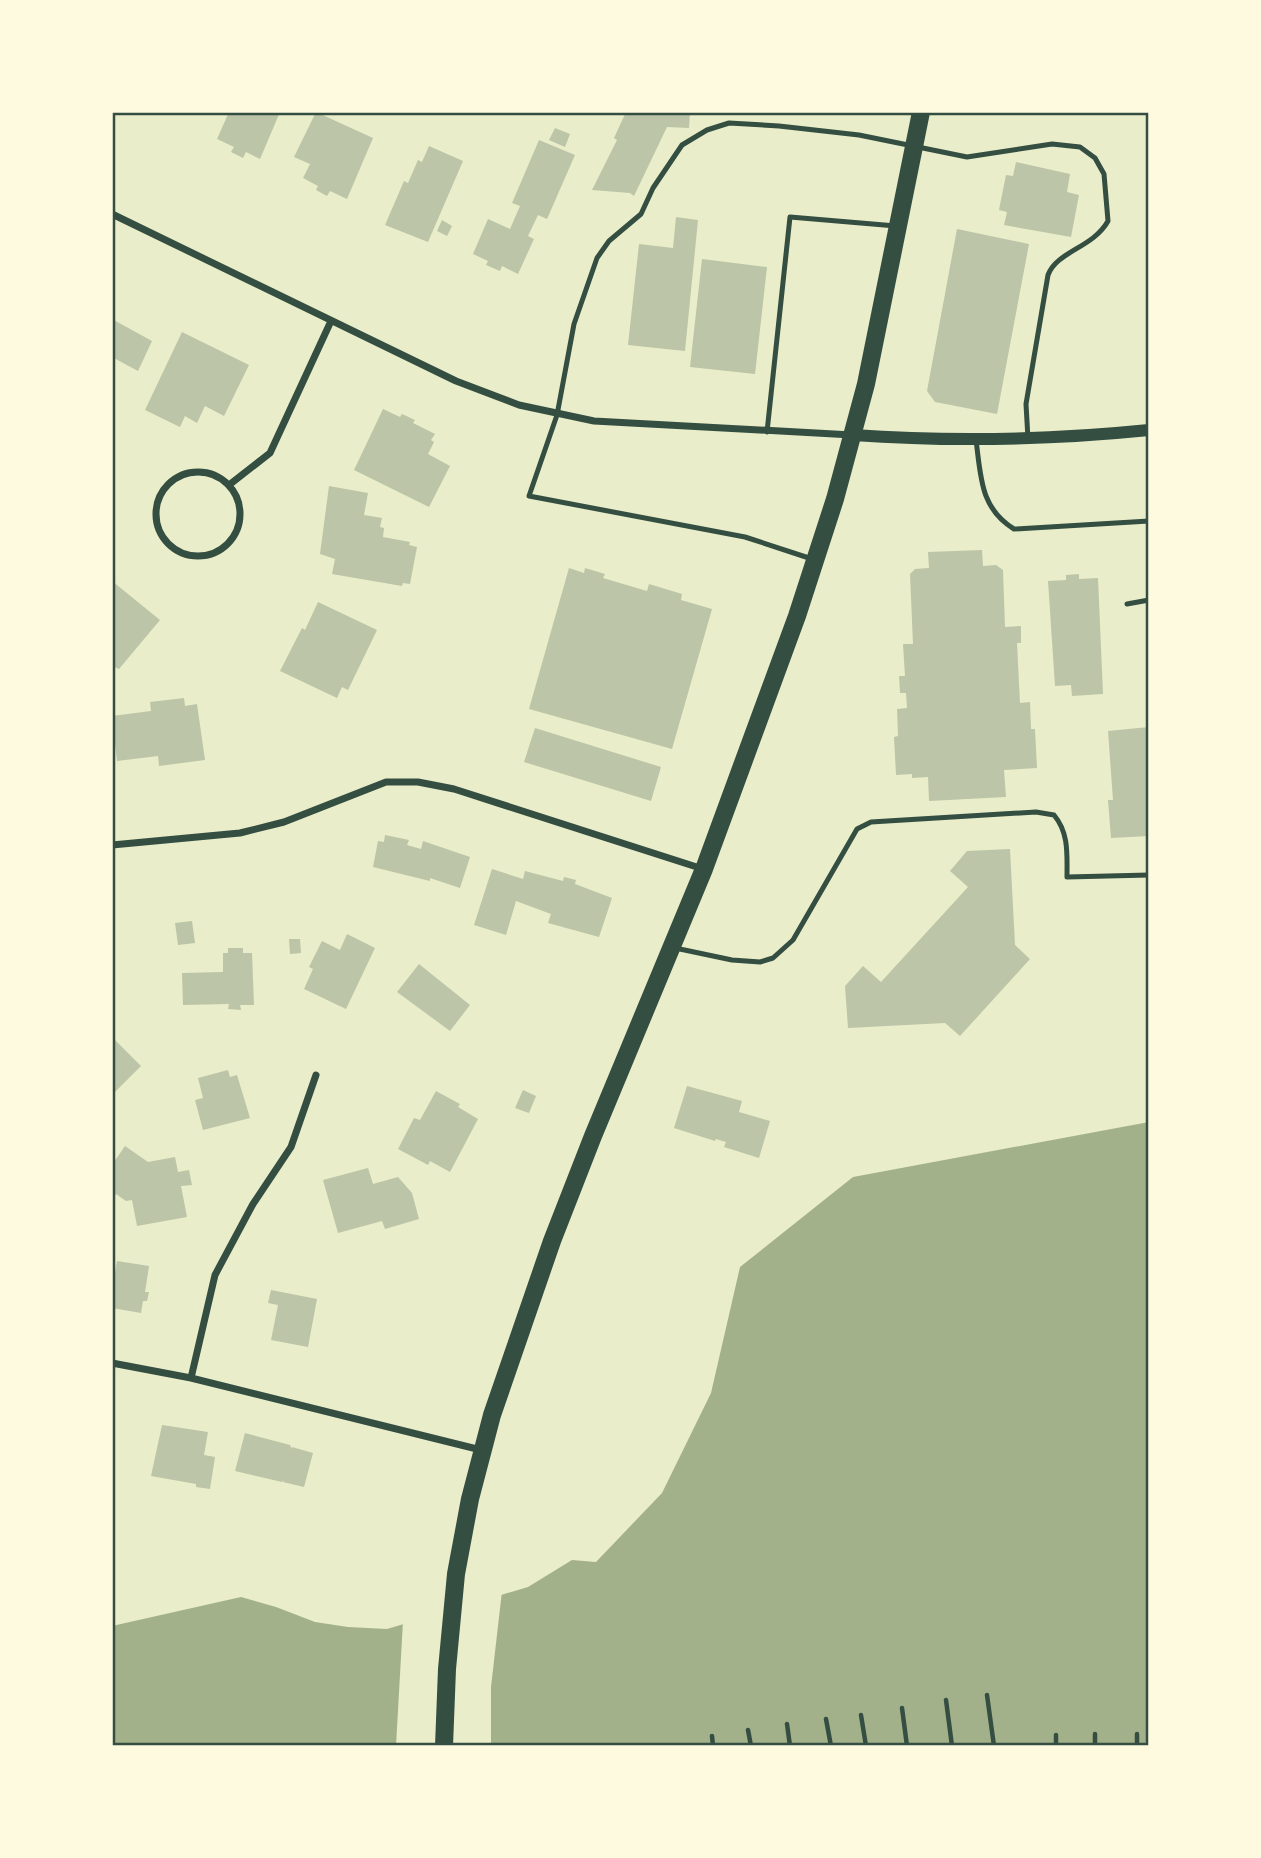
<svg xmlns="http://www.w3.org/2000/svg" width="1261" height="1858" viewBox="0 0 1261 1858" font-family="'Fira Sans',sans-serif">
<rect width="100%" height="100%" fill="#e9edc9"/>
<!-- water -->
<path fill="#a3b18a" d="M 1149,1122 L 1149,1746 L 112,1746 L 112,1626 L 241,1597 L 276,1607 L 315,1622 L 348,1627 L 387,1629 L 528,1587 L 572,1560 L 596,1562 L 662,1493 L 711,1393 L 740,1267 L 853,1177 Z"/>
<!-- pier -->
<path fill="#e9edc9" d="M 502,1591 L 491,1687 L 491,1746 L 396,1746 L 403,1621 Z"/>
<!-- building -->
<path fill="#bcc5a7" d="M 229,112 L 280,112 L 260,159 L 246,152 L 243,158 L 231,152 L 234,147 L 217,139 Z
M 316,112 L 373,138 L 347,199 L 330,191 L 327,196 L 316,190 L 318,186 L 303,178 L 310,164 L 294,157 Z
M 626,112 L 690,112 L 689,128 L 667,127 L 634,196 L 630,193 L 592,190 L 617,140 L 614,138 Z
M 555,128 L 570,134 L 565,147 L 549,140 Z
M 539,140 L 575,155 L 547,219 L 538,215 L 528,236 L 534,239 L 518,274 L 502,266 L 500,271 L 486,265 L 488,261 L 473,254 L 488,219 L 510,229 L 520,206 L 512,203 Z
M 429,146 L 463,161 L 428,242 L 385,225 L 404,181 L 408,183 L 418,160 L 422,162 Z
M 1016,162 L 1070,174 L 1067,192 L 1079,195 L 1071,237 L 1004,225 L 1007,212 L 999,210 L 1006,175 L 1013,176 Z
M 676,217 L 698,220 L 685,351 L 628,345 L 639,244 L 673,248 Z
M 442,220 L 452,226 L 447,236 L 437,231 Z
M 957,229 L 1029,244 L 997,414 L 935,402 L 927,391 Z
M 702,259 L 767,267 L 755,374 L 690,367 Z
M 112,319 L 152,341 L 138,371 L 112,357 Z
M 182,332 L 249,365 L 224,416 L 205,406 L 197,423 L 185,416 L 180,427 L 145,410 Z
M 383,409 L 400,417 L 402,414 L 415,420 L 413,423 L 435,434 L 431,440 L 434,442 L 428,454 L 450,466 L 429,507 L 354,470 Z
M 329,486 L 368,493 L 364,515 L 382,518 L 380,527 L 384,528 L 383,537 L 410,542 L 409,545 L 417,547 L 410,584 L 403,583 L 402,586 L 332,574 L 335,559 L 320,554 Z
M 982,550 L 983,566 L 996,565 L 1003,570 L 1005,627 L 1021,626 L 1021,643 L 1017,643 L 1020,703 L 1030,702 L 1031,729 L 1035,729 L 1037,768 L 1004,770 L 1006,797 L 929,801 L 928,777 L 912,778 L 912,774 L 896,775 L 894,737 L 898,736 L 897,709 L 907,708 L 906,693 L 900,693 L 899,676 L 905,676 L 903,644 L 913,644 L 910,574 L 915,569 L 929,568 L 928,552 Z
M 569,568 L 584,573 L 585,568 L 605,574 L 603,578 L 647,591 L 649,584 L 682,594 L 681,600 L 712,609 L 672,749 L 529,709 Z
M 1079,574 L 1079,579 L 1098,578 L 1103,694 L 1072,696 L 1071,685 L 1055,686 L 1048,581 L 1066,580 L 1066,575 Z
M 112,581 L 160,620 L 119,669 L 112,666 Z
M 318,602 L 377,630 L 348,690 L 342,687 L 337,698 L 280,671 L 302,628 L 305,630 Z
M 184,698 L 185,706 L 197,704 L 205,760 L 159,766 L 158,756 L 117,761 L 112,716 L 151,711 L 150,702 Z
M 1149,727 L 1149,836 L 1111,838 L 1108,800 L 1113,800 L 1108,731 Z
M 535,728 L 661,767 L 651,801 L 524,762 Z
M 385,835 L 409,840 L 407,845 L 421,849 L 423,841 L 470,857 L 460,888 L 430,878 L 430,881 L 373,867 L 378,841 L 384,842 Z
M 1010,849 L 1015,945 L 1030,959 L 960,1036 L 945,1023 L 848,1028 L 845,986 L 863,966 L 881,982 L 968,887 L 950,871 L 967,851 Z
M 492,869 L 523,879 L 525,871 L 563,881 L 564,877 L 576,880 L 575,884 L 612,898 L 599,937 L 548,923 L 551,914 L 516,901 L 506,935 L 474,925 Z
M 192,921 L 195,943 L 178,945 L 175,923 Z
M 347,934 L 375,948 L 346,1009 L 304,989 L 313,969 L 309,967 L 322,941 L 340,950 Z
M 289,939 L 300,939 L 301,953 L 290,954 Z
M 228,948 L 243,948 L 243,953 L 252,953 L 254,1005 L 240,1005 L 241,1010 L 228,1009 L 229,1004 L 183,1005 L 182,973 L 223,972 L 223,953 L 228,953 Z
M 419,964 L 470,1005 L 450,1031 L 397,992 Z
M 112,1037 L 141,1066 L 112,1095 Z
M 228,1070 L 230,1077 L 237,1075 L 250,1118 L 203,1130 L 195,1100 L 203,1098 L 198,1078 Z
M 687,1086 L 742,1101 L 739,1112 L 770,1121 L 759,1158 L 724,1147 L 726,1142 L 716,1139 L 715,1141 L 674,1128 Z
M 523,1090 L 536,1096 L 529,1113 L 515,1108 Z
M 436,1091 L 460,1104 L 458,1107 L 478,1119 L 450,1172 L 430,1161 L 428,1165 L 398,1149 L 414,1118 L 420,1120 Z
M 125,1146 L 148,1162 L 175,1157 L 178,1172 L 189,1170 L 192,1185 L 181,1186 L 187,1217 L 137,1226 L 132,1200 L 126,1201 L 116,1194 L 112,1200 L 112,1165 Z
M 368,1168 L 373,1184 L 398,1177 L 412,1193 L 419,1219 L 385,1229 L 382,1221 L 338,1233 L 323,1180 Z
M 117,1261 L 149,1266 L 145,1292 L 149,1292 L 147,1301 L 143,1301 L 141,1313 L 112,1308 L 112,1290 Z
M 271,1290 L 317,1299 L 308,1347 L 271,1340 L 278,1305 L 268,1303 Z
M 162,1425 L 208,1432 L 204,1455 L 215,1457 L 210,1489 L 196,1487 L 196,1484 L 151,1476 Z
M 245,1433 L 290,1445 L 292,1449 L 292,1447 L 313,1453 L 304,1487 L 283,1482 L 284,1480 L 282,1482 L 235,1471 Z"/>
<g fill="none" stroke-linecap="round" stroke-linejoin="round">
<!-- path -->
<path stroke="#344e41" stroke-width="4.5" d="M 987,1695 L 994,1746
M 946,1700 L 952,1746
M 902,1708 L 907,1746
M 861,1715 L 866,1746
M 826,1719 L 831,1746
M 787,1724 L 790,1746
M 748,1730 L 751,1746
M 712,1736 L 713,1746
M 1056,1746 L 1056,1735
M 1095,1746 L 1095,1734
M 1137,1746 L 1137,1734"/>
<!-- service -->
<path stroke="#344e41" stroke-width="5" d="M 767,432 L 790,217 L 896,226
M 976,440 C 981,477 980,508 1014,529 L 1149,521
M 812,559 L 745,537 L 529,496 L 557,415 L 574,324 L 597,258 L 609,241 L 641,214 L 653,188 L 682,145 L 707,130 L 729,123 L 779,126 L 859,135 L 967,157 L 1052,144 L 1080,147 L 1095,158 L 1104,174 L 1108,221 C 1093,248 1057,251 1048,275 L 1026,404 L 1028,439
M 1127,604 L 1149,600
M 675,948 L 732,960 L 760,962 L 773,958 L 793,940 L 857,829 L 871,822 L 1036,812 L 1054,815 C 1069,833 1067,854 1067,877 L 1149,875"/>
<!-- minor -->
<path stroke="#344e41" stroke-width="7" d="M 112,214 L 456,381 L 519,405 L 594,421 L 852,435
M156 514a42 42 0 1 1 84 0a42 42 0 1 1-84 0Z
M 229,485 L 270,453 L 331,321
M 112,845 L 240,833 L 284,822 L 386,782 L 418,782 L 454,789 L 703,869
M 112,1363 L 191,1378 L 481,1450
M 191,1378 L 215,1275 L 253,1204 L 291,1147 L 316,1075"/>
<!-- tertiary -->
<path stroke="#344e41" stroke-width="12" d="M 853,435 C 952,442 1050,440 1149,430"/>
<!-- primary -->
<path stroke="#344e41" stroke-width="18" d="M 444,1746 L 447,1669 L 456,1574 L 470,1499 L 492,1415 L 552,1241 L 593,1136 L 704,869 L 797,616 L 835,499 L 866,384 L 921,112"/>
</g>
<!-- border -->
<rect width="1261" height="1858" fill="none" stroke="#fefae0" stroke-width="228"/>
<rect x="114" y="114" width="1033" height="1630" fill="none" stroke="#344e41" stroke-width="2.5"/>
</svg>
